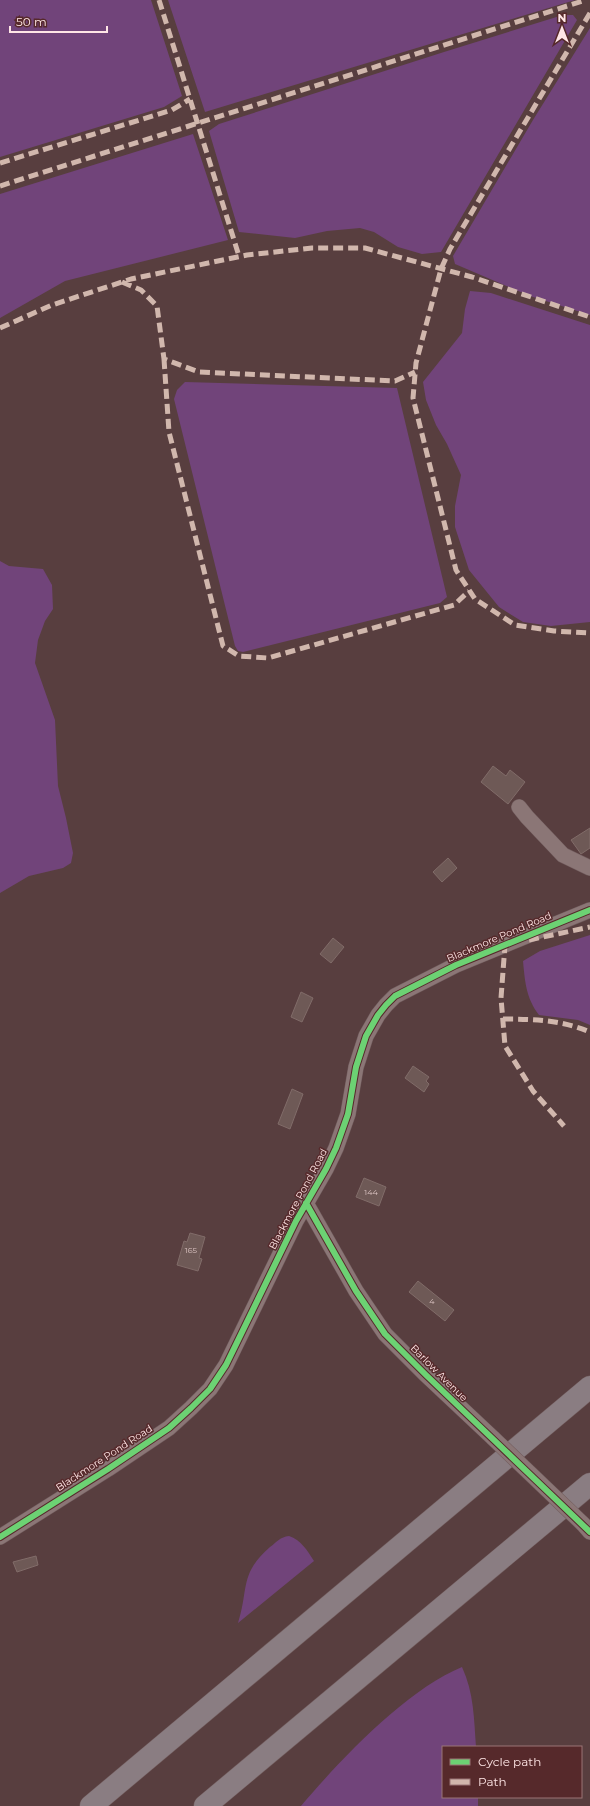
<svg xmlns="http://www.w3.org/2000/svg" width="590" height="1806" viewBox="0 0 590 1806" font-family="Montserrat,sans-serif">
<rect width="100%" height="100%" fill="#583e3f"/>
<!-- green -->
<path fill="#71447a" d="M 0,0 L 151,0 L 182,96 L 164,107 L 0,157 Z
M 168,0 L 575,0 L 205,112 Z
M 563,15 L 573,15 L 577,20 L 441,252 L 422,254 L 398,247 L 374,232 L 360,228 L 327,231 L 295,238 L 239,232 L 209,131 L 219,124 L 444,52 Z
M 590,28 L 590,315 L 530,296 L 455,264 L 453,256 L 533,120 Z
M 193,134 L 228,240 L 65,281 L 0,318 L 0,194 Z
M 470,291 L 491,293 L 590,325 L 590,622 L 551,626 L 523,622 L 499,607 L 469,570 L 455,527 L 455,506 L 461,475 L 447,444 L 436,425 L 426,400 L 423,382 L 462,333 L 465,309 Z
M 185,382 L 397,388 L 447,597 L 440,603 L 243,652 L 238,651 L 235,646 L 174,399 L 177,390 Z
M 0,561 L 9,566 L 43,569 L 52,585 L 53,609 L 45,621 L 38,640 L 35,663 L 55,720 L 58,786 L 66,818 L 73,853 L 71,863 L 63,868 L 29,876 L 0,893 Z
M 590,935 L 590,1025 L 578,1020 L 539,1015 C 526,998 525,982 523,961 L 540,951 Z
M 289,1536 C 301,1540 307,1550 314,1561 L 238,1623 C 249,1589 239,1574 270,1547 C 277,1542 280,1537 289,1536 Z
M 462,1667 C 474,1693 474,1719 476,1747 L 443,1747 L 443,1797 L 478,1797 L 478,1806 L 301,1806 C 340,1760 406,1690 462,1667 Z"/>
<!-- building -->
<path fill="#6e5956" stroke="#816c69" d="M 493,766 L 506,776 L 510,770 L 525,782 L 508,804 L 481,782 Z
M 590,828 L 590,848 L 581,854 L 571,840 Z
M 448,858 L 457,868 L 442,882 L 433,872 Z
M 333,938 L 344,947 L 331,963 L 320,954 Z
M 301,992 L 313,998 L 302,1022 L 291,1017 Z
M 413,1066 L 429,1077 L 426,1081 L 429,1084 L 424,1092 L 405,1078 Z
M 292,1089 L 303,1094 L 290,1129 L 278,1124 Z
M 364,1178 L 386,1187 L 379,1206 L 356,1197 Z
M 190,1233 L 205,1237 L 199,1258 L 202,1259 L 198,1271 L 177,1265 L 184,1241 L 187,1242 Z
M 418,1281 L 454,1310 L 445,1321 L 409,1292 Z
M 36,1556 L 38,1565 L 17,1572 L 13,1562 Z"/>
<g fill="none" stroke-linecap="round" stroke-linejoin="round">
<defs>
<path id="street" d="M 519,807 L 527,817 L 563,855 L 590,868
M 306,1203 L 356,1291 L 385,1334 L 426,1375 L 493,1438
M 583,1524 L 590,1532
M 0,1537 L 108,1469 L 169,1428 L 191,1408 L 210,1389 L 226,1365 L 296,1221 L 326,1169 L 336,1148 L 348,1114 L 356,1067 L 366,1036 L 378,1015 L 386,1005 L 395,996 L 456,965 L 590,910"/>
<path id="highway" d="M 91,1806 L 590,1387
M 205,1806 L 590,1484"/>
</defs>
<!-- street casing -->
<use href="#street" stroke="#725d5e" stroke-width="16"/>
<!-- highway casing -->
<use href="#highway" stroke="#725d5e" stroke-width="23"/>
<!-- street -->
<use href="#street" stroke="#8b7676" stroke-width="15"/>
<!-- highway -->
<use href="#highway" stroke="#8a7d82" stroke-width="22"/>
<defs>
<path id="street-bridge" d="M 493,1438 L 583,1524"/>
</defs>
<!-- street-bridge casing -->
<use href="#street-bridge" stroke="#725d5e" stroke-width="16" stroke-linecap="butt"/>
<!-- street-bridge -->
<use href="#street-bridge" stroke="#8b7676" stroke-width="15"/>
<!-- quiet -->
<path stroke="#d1b7ad" stroke-width="5" stroke-dasharray="10 5" stroke-linecap="butt" d="M 159,0 L 239,256
M 590,13 L 450,249 L 441,269 L 416,363 L 413,398 L 456,570 L 475,599 L 515,625 L 554,631 L 590,633
M 0,163 L 172,110 L 190,99
M 0,186 L 586,0
M 122,282 L 141,290 L 157,306 L 164,359 L 199,372 L 395,381 L 415,372
M 0,328 L 52,305 L 131,279 L 247,255 L 312,248 L 365,248 L 472,277 L 590,317
M 164,359 L 169,432 L 223,646 L 239,656 L 268,658 L 454,605 L 469,591
M 529,940 L 590,927
M 507,945 L 505,945 L 501,998 L 505,1046 L 533,1091 L 564,1126
M 503,1019 C 534,1019 562,1020 590,1032"/>
<defs>
<path id="cycleway" d="M 306,1203 L 356,1291 L 385,1334 L 426,1375 L 590,1532
M 0,1537 L 108,1469 L 169,1428 L 191,1408 L 210,1389 L 226,1365 L 296,1221 L 326,1169 L 336,1148 L 348,1114 L 356,1067 L 366,1036 L 378,1015 L 386,1005 L 395,996 L 456,965 L 590,910"/>
</defs>
<!-- cycleway casing -->
<use href="#cycleway" stroke="#56292b" stroke-width="8"/>
<!-- cycleway -->
<use href="#cycleway" stroke="#6cd273" stroke-width="6"/>
</g>
<g text-anchor="middle" dominant-baseline="central" stroke-width="3" stroke-linejoin="round" paint-order="stroke">
<!-- number labels -->
<g font-size="8" fill="#dbc3c2">
<text x="371" y="1192">144</text>
<text x="191" y="1250">165</text>
<text x="432" y="1301">4</text>
</g>
<!-- street labels -->
<g font-size="10" fill="#ffe6e6" stroke="#56292b">
<text transform="translate(499 937) rotate(-23)">Blackmore Pond Road</text>
<text transform="translate(298 1199) rotate(-62)">Blackmore Pond Road</text>
<text transform="translate(439 1373) rotate(45)">Barlow Avenue</text>
<text transform="translate(104 1458) rotate(-33)">Blackmore Pond Road</text>
</g>
</g>
<!-- legend -->
<rect x="442" y="1746" width="140" height="52" fill="#56292b" stroke="#9a7576"/>
<rect x="450" y="1759" width="20" height="6" fill="#6cd273" stroke="#9a7576"/>
<text x="478" y="1766" font-size="12" fill="#ffe6e6">Cycle path</text>
<rect x="450" y="1779" width="20" height="6" fill="#d1b7ad" stroke="#9a7576"/>
<text x="478" y="1786" font-size="12" fill="#ffe6e6">Path</text>
<!-- north arrow -->
<g transform="translate(562 28)" stroke="#56292b" stroke-width="3" paint-order="stroke">
<path d="M0-3L7 15L0 10L-7 15Z" fill="#ffe6e6"/>
<text y="-6" font-size="11" font-weight="bold" text-anchor="middle" fill="#ffe6e6">N</text>
</g>
<!-- scale -->
<path d="M10 26v6h97v-6" fill="none" stroke="#ffe6e6" stroke-width="2"/>
<text x="16" y="26" font-size="12" fill="#ffe6e6" stroke="#56292b" stroke-width="3" paint-order="stroke">50 m</text>
</svg>
